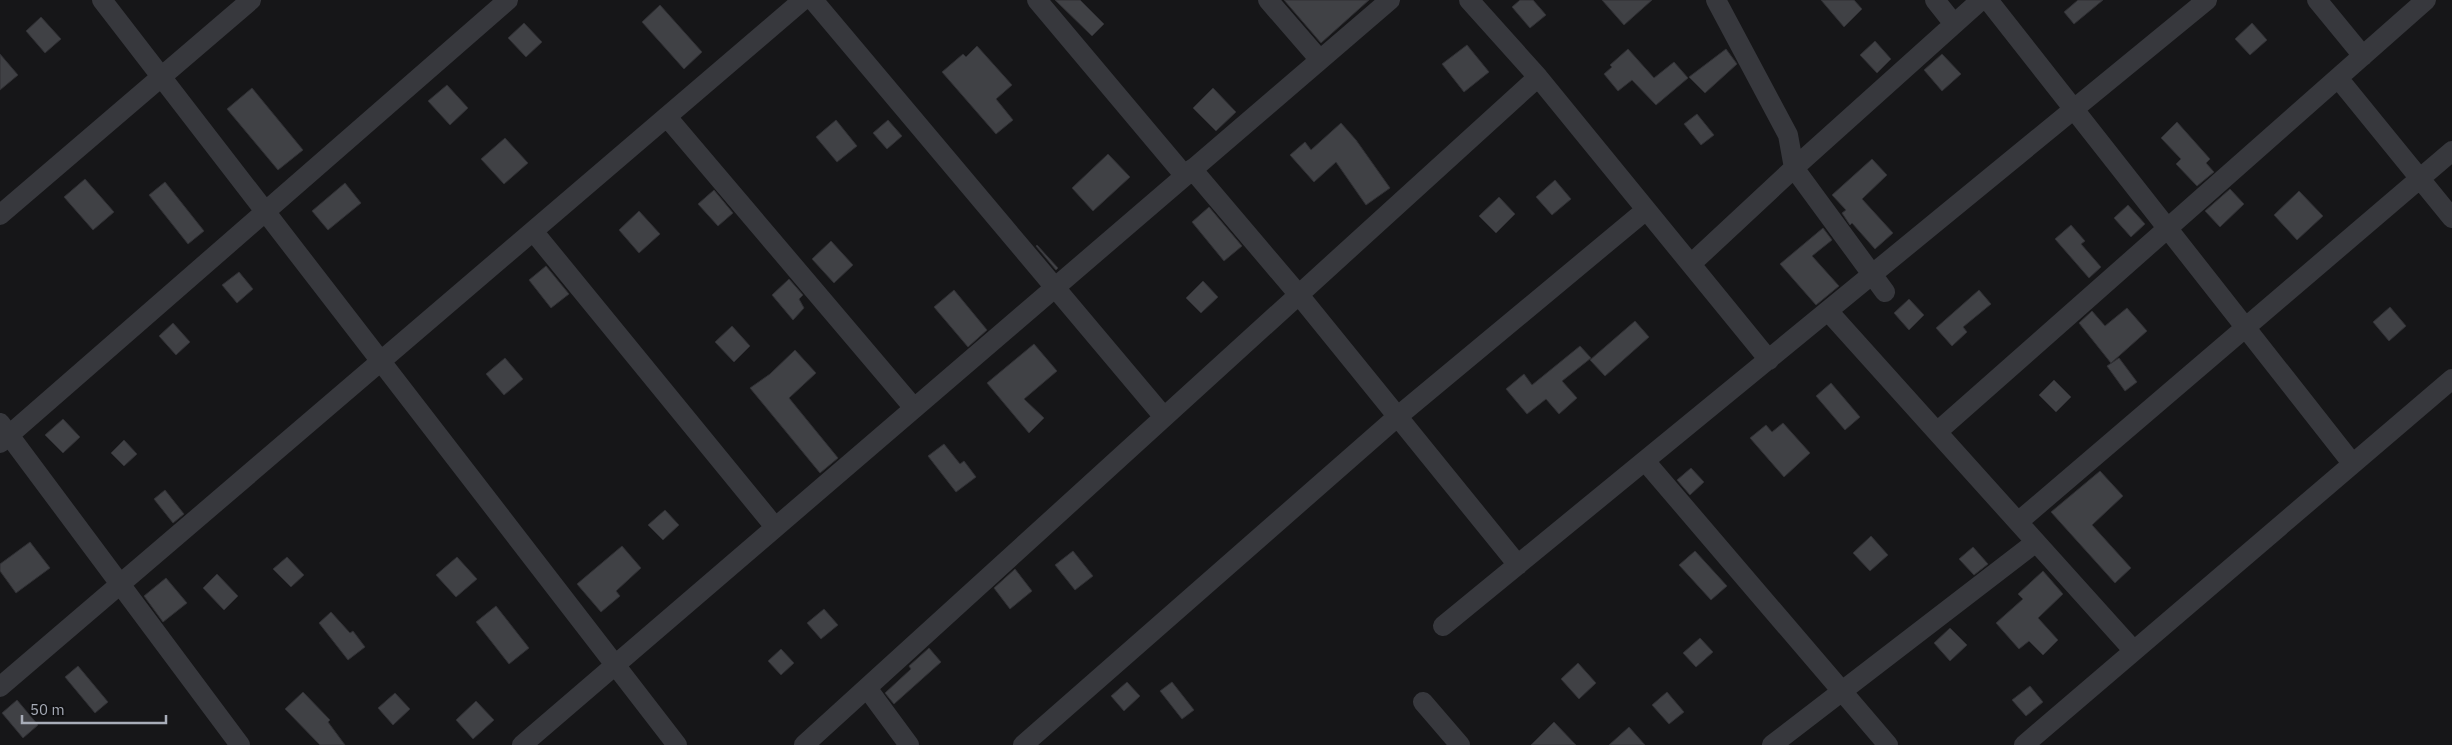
<svg xmlns="http://www.w3.org/2000/svg" width="2452" height="745" viewBox="0 0 2452 745" font-family="'IBM Plex Sans',sans-serif">
<rect width="100%" height="100%" fill="#161618"/>
<!-- building -->
<path fill="#404145" stroke="#303034" d="M 1055,0 L 1080,0 L 1104,24 L 1092,36 Z
M 1284,0 L 1369,0 L 1321,43 Z
M 1520,0 L 1533,0 L 1546,15 L 1530,28 L 1512,7 Z
M 1602,0 L 1652,0 L 1624,25 Z
M 1821,0 L 1854,0 L 1862,9 L 1844,27 Z
M 2078,0 L 2103,0 L 2074,24 L 2064,12 Z
M 660,5 L 702,52 L 684,69 L 642,22 Z
M 41,17 L 61,39 L 45,53 L 26,31 Z
M 524,23 L 542,42 L 526,57 L 508,38 Z
M 2252,23 L 2267,40 L 2250,55 L 2235,39 Z
M 1875,41 L 1891,59 L 1877,73 L 1860,55 Z
M 1467,45 L 1489,72 L 1464,92 L 1442,64 Z
M 977,46 L 1012,85 L 996,99 L 1013,120 L 996,134 L 942,72 L 963,54 L 966,57 Z
M 1628,49 L 1654,78 L 1674,62 L 1688,78 L 1656,105 L 1632,80 L 1618,91 L 1604,74 L 1612,67 L 1610,65 Z
M 1726,49 L 1737,64 L 1705,93 L 1689,77 Z
M 0,54 L 18,75 L 0,90 Z
M 1942,54 L 1961,74 L 1942,91 L 1924,70 Z
M 447,85 L 468,108 L 450,125 L 428,101 Z
M 252,88 L 303,150 L 278,170 L 227,109 Z
M 1213,88 L 1236,112 L 1216,131 L 1193,108 Z
M 1697,114 L 1714,135 L 1701,145 L 1684,124 Z
M 836,120 L 857,146 L 837,162 L 816,137 Z
M 888,120 L 902,136 L 887,149 L 873,133 Z
M 2177,122 L 2210,159 L 2206,163 L 2214,172 L 2197,186 L 2176,164 L 2181,159 L 2161,138 Z
M 1341,123 L 1356,140 L 1390,188 L 1366,205 L 1336,162 L 1314,182 L 1290,155 L 1305,142 L 1311,150 Z
M 505,138 L 528,163 L 504,184 L 481,159 Z
M 1108,154 L 1130,177 L 1093,211 L 1072,188 Z
M 1872,159 L 1887,175 L 1862,199 L 1893,233 L 1875,249 L 1852,223 L 1850,225 L 1842,213 L 1846,210 L 1832,195 Z
M 85,179 L 114,212 L 93,230 L 64,197 Z
M 1555,180 L 1571,199 L 1552,215 L 1536,197 Z
M 165,182 L 204,231 L 188,244 L 149,195 Z
M 345,183 L 361,203 L 328,230 L 312,211 Z
M 2230,189 L 2244,204 L 2220,227 L 2205,211 Z
M 714,190 L 733,213 L 718,226 L 698,204 Z
M 2299,191 L 2323,216 L 2297,240 L 2274,215 Z
M 1499,197 L 1515,214 L 1496,233 L 1479,216 Z
M 2128,205 L 2145,224 L 2131,237 L 2114,218 Z
M 1209,207 L 1242,246 L 1224,261 L 1192,222 Z
M 639,211 L 660,234 L 639,253 L 619,230 Z
M 2071,225 L 2085,241 L 2081,244 L 2101,267 L 2089,278 L 2055,239 Z
M 1823,228 L 1832,240 L 1812,256 L 1839,286 L 1816,305 L 1780,264 Z
M 831,241 L 853,265 L 834,283 L 812,259 Z
M 1037,245 L 1058,268 L 1056,270 L 1036,246 Z
M 546,266 L 569,294 L 551,308 L 529,280 Z
M 239,272 L 253,289 L 237,303 L 222,285 Z
M 789,279 L 803,295 L 799,299 L 804,308 L 793,320 L 772,295 Z
M 1203,281 L 1218,297 L 1201,313 L 1186,298 Z
M 954,290 L 987,330 L 968,347 L 934,307 Z
M 1979,290 L 1991,304 L 1963,327 L 1967,332 L 1952,346 L 1936,328 Z
M 1909,299 L 1924,315 L 1909,330 L 1894,313 Z
M 2390,307 L 2406,326 L 2389,341 L 2373,322 Z
M 2127,308 L 2147,331 L 2111,363 L 2079,323 L 2092,311 L 2105,326 Z
M 1635,321 L 1649,337 L 1605,376 L 1590,360 Z
M 173,323 L 190,342 L 176,355 L 159,336 Z
M 732,326 L 750,346 L 734,362 L 715,342 Z
M 1034,344 L 1057,371 L 1024,399 L 1044,418 L 1029,433 L 987,383 Z
M 1580,346 L 1591,358 L 1562,381 L 1577,398 L 1559,414 L 1546,399 L 1527,414 L 1506,389 L 1524,374 L 1532,385 Z
M 795,350 L 816,373 L 789,398 L 838,458 L 820,473 L 750,388 L 770,374 Z
M 505,358 L 523,379 L 504,395 L 486,374 Z
M 2119,358 L 2137,382 L 2125,391 L 2107,366 Z
M 2054,380 L 2071,397 L 2056,412 L 2039,395 Z
M 1831,383 L 1860,417 L 1845,430 L 1816,396 Z
M 63,419 L 80,437 L 63,453 L 45,435 Z
M 1783,423 L 1810,453 L 1784,477 L 1750,438 L 1766,425 L 1772,432 Z
M 124,440 L 137,454 L 124,466 L 111,453 Z
M 944,444 L 960,464 L 964,461 L 976,477 L 956,492 L 928,456 Z
M 1691,468 L 1704,482 L 1690,495 L 1677,480 Z
M 2100,471 L 2123,496 L 2092,525 L 2131,568 L 2115,583 L 2051,512 Z
M 165,490 L 184,514 L 173,523 L 154,499 Z
M 665,510 L 679,525 L 663,540 L 648,525 Z
M 1871,536 L 1888,555 L 1870,571 L 1853,553 Z
M 30,542 L 50,568 L 16,593 L 0,571 L 0,564 Z
M 622,546 L 641,568 L 616,591 L 620,596 L 601,612 L 577,584 Z
M 1973,547 L 1988,564 L 1974,575 L 1959,559 Z
M 1073,551 L 1093,576 L 1075,590 L 1055,565 Z
M 1695,551 L 1727,586 L 1711,600 L 1679,565 Z
M 287,557 L 304,575 L 291,587 L 273,569 Z
M 457,557 L 477,579 L 456,597 L 436,575 Z
M 1015,569 L 1032,591 L 1010,609 L 994,588 Z
M 2043,571 L 2063,594 L 2038,618 L 2058,640 L 2043,655 L 2029,641 L 2019,649 L 1996,623 L 2023,599 L 2018,594 Z
M 217,574 L 238,596 L 224,610 L 203,588 Z
M 166,578 L 187,603 L 163,622 L 144,596 Z
M 496,606 L 529,648 L 509,664 L 476,622 Z
M 824,609 L 838,625 L 821,639 L 807,623 Z
M 331,612 L 350,633 L 353,631 L 365,647 L 348,660 L 319,623 Z
M 1950,628 L 1967,645 L 1950,661 L 1934,643 Z
M 1700,638 L 1713,652 L 1696,667 L 1683,653 Z
M 929,648 L 941,662 L 894,704 L 885,693 L 911,669 L 909,666 Z
M 781,649 L 794,663 L 781,675 L 768,661 Z
M 1578,663 L 1596,683 L 1579,699 L 1561,679 Z
M 78,666 L 108,702 L 95,713 L 65,677 Z
M 1127,682 L 1140,696 L 1124,711 L 1111,696 Z
M 1172,682 L 1194,710 L 1182,719 L 1160,691 Z
M 2030,686 L 2043,702 L 2026,716 L 2012,700 Z
M 303,692 L 330,720 L 328,722 L 345,745 L 320,745 L 285,709 Z
M 1667,692 L 1684,712 L 1669,724 L 1652,705 Z
M 395,693 L 410,709 L 393,725 L 378,708 Z
M 17,700 L 38,725 L 23,738 L 2,713 Z
M 476,701 L 494,720 L 473,739 L 456,720 Z
M 1554,722 L 1576,745 L 1531,745 Z
M 1629,727 L 1645,745 L 1609,745 Z"/>
<g fill="none" stroke-linecap="round" stroke-linejoin="round">
<!-- minor -->
<path stroke="#37383d" stroke-width="20" d="M 102,0 L 677,745
M 813,0 L 1164,417
M 1037,0 L 1185,176
M 1268,0 L 1320,60
M 1469,0 L 1538,77 L 1769,360
M 1716,0 L 1788,135 L 1794,168 L 1885,292
M 1935,0 L 1954,24
M 1988,0 L 2352,463
M 2317,0 L 2363,56
M 2338,78 L 2452,218
M 667,117 L 914,408
M 1192,169 L 1299,295 L 1518,565
M 0,215 L 251,0
M 533,231 L 775,527
M 1691,264 L 1794,168 L 1981,0
M 1828,311 L 2134,651
M 0,423 L 240,745
M 1937,432 L 2426,0
M 0,443 L 508,0
M 1645,461 L 1888,745
M 2018,522 L 2452,151
M 1443,626 L 2207,0
M 0,687 L 803,0
M 867,688 L 909,745
M 1423,702 L 1460,745
M 522,745 L 1390,0
M 804,745 L 1538,77
M 1023,745 L 1397,417 L 1646,210
M 1772,745 L 2036,542
M 2024,745 L 2452,379"/>
</g>
<!-- scale -->
<path d="M22 715v8h144v-8" fill="none" stroke="#a8adb8" stroke-width="2.5"/>
<text x="30" y="715" font-size="15" fill="#a8adb8" stroke="#111113" stroke-width="4" paint-order="stroke">50 m</text>
</svg>
